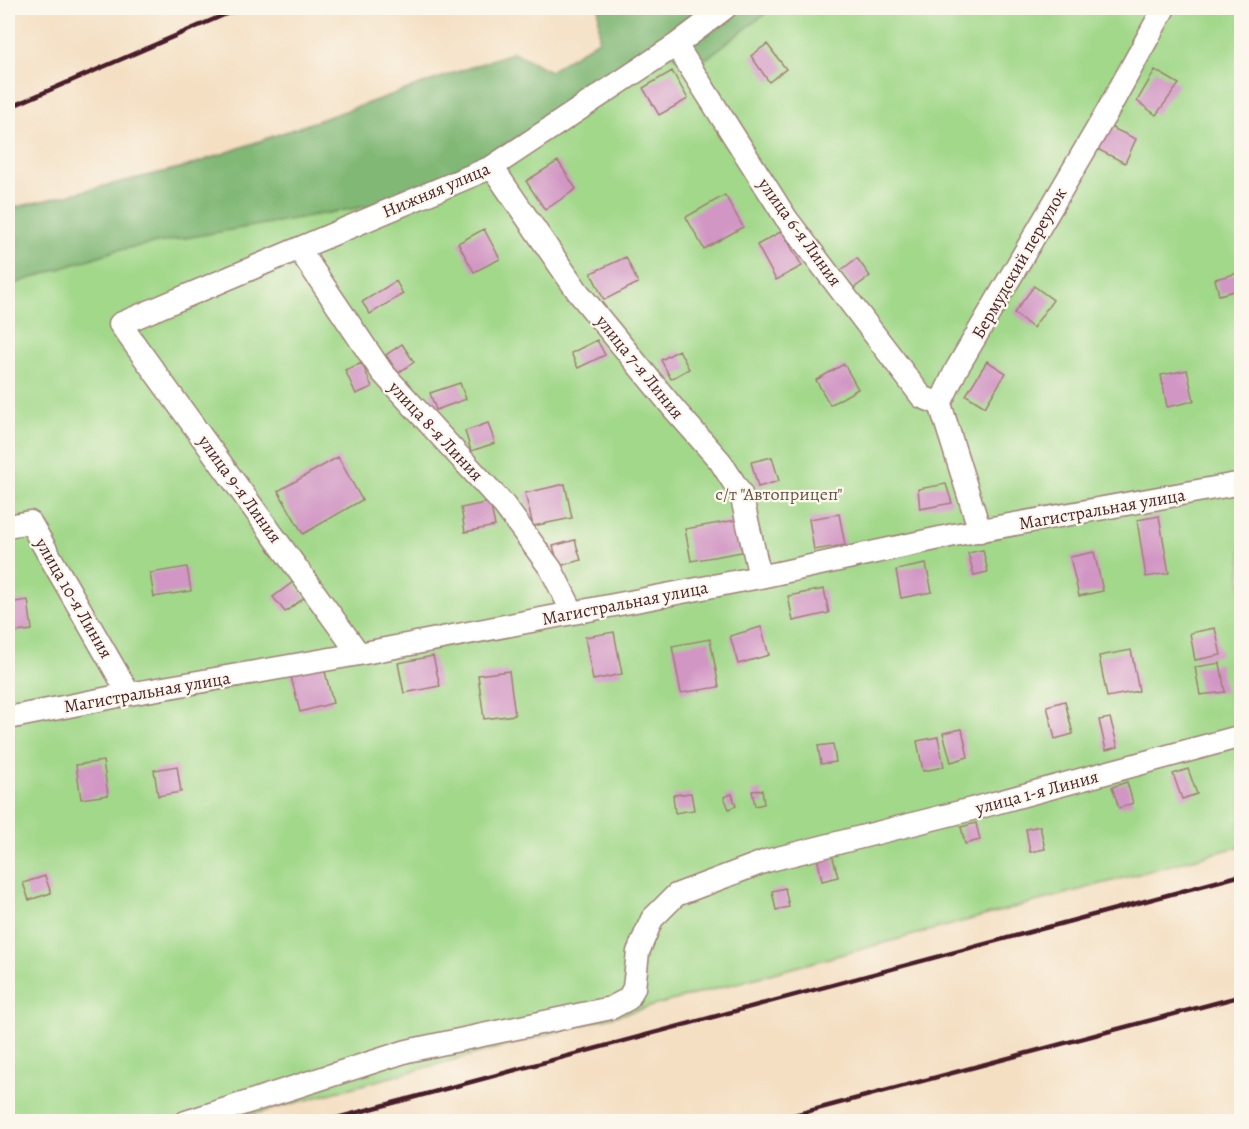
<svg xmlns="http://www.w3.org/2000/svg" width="1249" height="1129" viewBox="0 0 1249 1129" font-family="Alegreya,serif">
<rect width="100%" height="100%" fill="#fbf7ec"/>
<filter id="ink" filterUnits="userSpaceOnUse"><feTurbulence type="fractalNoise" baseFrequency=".0167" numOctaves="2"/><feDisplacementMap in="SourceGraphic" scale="12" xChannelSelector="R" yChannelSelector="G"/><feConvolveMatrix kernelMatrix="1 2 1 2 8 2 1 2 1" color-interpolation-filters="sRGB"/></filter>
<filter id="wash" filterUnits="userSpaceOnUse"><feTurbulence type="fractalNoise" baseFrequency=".008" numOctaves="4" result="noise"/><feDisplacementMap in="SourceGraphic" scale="24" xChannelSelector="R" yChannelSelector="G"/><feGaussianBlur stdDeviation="1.35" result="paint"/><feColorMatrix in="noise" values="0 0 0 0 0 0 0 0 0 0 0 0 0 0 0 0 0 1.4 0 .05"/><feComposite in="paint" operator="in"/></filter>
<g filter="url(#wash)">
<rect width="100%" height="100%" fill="#f4dfc2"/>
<!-- green -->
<path fill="#a2d88a" stroke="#767c5a" stroke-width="1.5" d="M 723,8 L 1241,8 L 1241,846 L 229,1121 L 8,1122 L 8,248 L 681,42 Z"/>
<!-- forest -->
<path fill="#81b876" stroke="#666c50" stroke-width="1.5" d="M 599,8 L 773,8 L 692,69 L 671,53 L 579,107 L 390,202 L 117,250 L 8,286 L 8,204 L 17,207 L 188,166 L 514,52 L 550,71 L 599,40 Z"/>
<g id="blocks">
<!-- building -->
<path fill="#d196c4" d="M 767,44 L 786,69 L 769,82 L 751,56 Z
M 1155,70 L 1179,84 L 1156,115 L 1137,101 Z
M 672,71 L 688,99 L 659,115 L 643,88 Z
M 1108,126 L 1136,139 L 1125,163 L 1097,149 Z
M 558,161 L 576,189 L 545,210 L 526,181 Z
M 725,195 L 743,227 L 704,249 L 686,217 Z
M 484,229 L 500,259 L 474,272 L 458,243 Z
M 782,231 L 802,266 L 776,280 L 757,245 Z
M 626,257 L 638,283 L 604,300 L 591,273 Z
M 857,258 L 870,276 L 854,288 L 840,271 Z
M 1242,272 L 1242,289 L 1219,295 L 1215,279 Z
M 396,281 L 403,294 L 370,314 L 362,302 Z
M 1034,286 L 1053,300 L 1033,328 L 1014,313 Z
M 597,340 L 605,355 L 578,368 L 571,353 Z
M 402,344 L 414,362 L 398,373 L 386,355 Z
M 679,350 L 689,369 L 671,379 L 661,360 Z
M 987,361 L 1006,373 L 985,407 L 966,395 Z
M 362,363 L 372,387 L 356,394 L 345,370 Z
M 844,364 L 858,389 L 830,405 L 816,380 Z
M 1187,370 L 1194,401 L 1167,407 L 1161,375 Z
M 460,383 L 466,399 L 436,410 L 430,393 Z
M 488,423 L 495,443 L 471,451 L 465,431 Z
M 338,457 L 362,500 L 303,534 L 278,491 Z
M 772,457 L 779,481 L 758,487 L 751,462 Z
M 565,484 L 572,518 L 533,526 L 525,493 Z
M 946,484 L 952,503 L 920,509 L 918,489 Z
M 490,502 L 495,526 L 465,532 L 461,508 Z
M 839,514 L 845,545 L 814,550 L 809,519 Z
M 1159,516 L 1169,573 L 1146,577 L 1137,520 Z
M 736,520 L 742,552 L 691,561 L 685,529 Z
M 575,540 L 581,560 L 559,566 L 553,546 Z
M 983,550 L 988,572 L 974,575 L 968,553 Z
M 1094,552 L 1103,591 L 1079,596 L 1070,557 Z
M 926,564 L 932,592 L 901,598 L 896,570 Z
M 187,567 L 191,591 L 154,597 L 150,573 Z
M 293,582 L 305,597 L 285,612 L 273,597 Z
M 824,589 L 829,613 L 793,621 L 788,596 Z
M 28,600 L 32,630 L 8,633 L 8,603 Z
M 761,627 L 769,655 L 738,664 L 730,636 Z
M 1215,628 L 1221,655 L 1195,660 L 1190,633 Z
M 614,632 L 622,674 L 593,680 L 585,637 Z
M 710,639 L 719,687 L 681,693 L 672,646 Z
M 1131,650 L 1139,691 L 1107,697 L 1099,656 Z
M 433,656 L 440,686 L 404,693 L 398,663 Z
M 1220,663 L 1225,692 L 1200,695 L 1195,667 Z
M 323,664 L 333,703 L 300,712 L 290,673 Z
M 509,671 L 515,715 L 484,719 L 478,675 Z
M 1065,701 L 1073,734 L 1055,739 L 1047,706 Z
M 1110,718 L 1118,747 L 1106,750 L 1099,720 Z
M 962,729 L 968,757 L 951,762 L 943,733 Z
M 938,737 L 944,767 L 923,771 L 917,741 Z
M 833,744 L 836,762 L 821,764 L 818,746 Z
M 103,761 L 108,795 L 81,799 L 76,765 Z
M 177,766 L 181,792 L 158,796 L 154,770 Z
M 1188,769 L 1197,794 L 1182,799 L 1173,774 Z
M 1127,782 L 1133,803 L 1119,808 L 1112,787 Z
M 762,790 L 764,804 L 755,806 L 752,791 Z
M 691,793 L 694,810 L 675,813 L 673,795 Z
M 732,794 L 736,806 L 729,809 L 724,797 Z
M 976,823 L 980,840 L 965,844 L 961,827 Z
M 1040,826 L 1045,849 L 1030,852 L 1026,829 Z
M 832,854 L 838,877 L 822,881 L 817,857 Z
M 45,876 L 51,893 L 29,900 L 23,883 Z
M 785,888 L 789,907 L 776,910 L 772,891 Z"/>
</g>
</g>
<g filter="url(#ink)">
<use href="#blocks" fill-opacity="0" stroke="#9f7f76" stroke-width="1.5"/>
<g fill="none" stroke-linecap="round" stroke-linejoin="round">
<defs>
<path id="street" d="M 676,45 L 786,218 L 922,397 L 940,404
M 492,167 L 578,292 L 674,409 L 720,461 L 741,494 L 760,577
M 299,249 L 382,372 L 504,505 L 551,569 L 573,613
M 8,526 L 30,522 L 129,694
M 980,531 L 940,404 L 956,370 L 1107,112 L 1164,8
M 359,654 L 120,324 L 492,167 L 676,45 L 725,8
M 8,718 L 129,694 L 359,654 L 760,577 L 954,535 L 1242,483
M 186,1122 L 407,1051 L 611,1008 L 628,999 L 634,988 L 638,952 L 652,919 L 676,895 L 766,861 L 980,807 L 1242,736"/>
</defs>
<!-- street casing -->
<use href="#street" stroke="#9f7f76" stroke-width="25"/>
<!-- street -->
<use href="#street" stroke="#fff" stroke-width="22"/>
<!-- rail -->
<path stroke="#4a1f2b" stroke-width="4.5" d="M 8,108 L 240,8
M 322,1122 L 1242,875
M 768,1122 L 1242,996"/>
</g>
</g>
<g text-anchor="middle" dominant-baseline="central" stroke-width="4.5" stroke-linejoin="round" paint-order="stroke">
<!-- street labels -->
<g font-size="18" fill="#4a1f2b" stroke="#fbf7ec">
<text transform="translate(436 190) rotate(-23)">Нижняя улица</text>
<text transform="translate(800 232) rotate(54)">улица 6-я Линия</text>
<text transform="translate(1019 263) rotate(-60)">Бермудский переулок</text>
<text transform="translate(640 367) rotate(51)">улица 7-я Линия</text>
<text transform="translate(436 431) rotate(47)">улица 8-я Линия</text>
<text transform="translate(240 489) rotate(54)">улица 9-я Линия</text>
<text transform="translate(1102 509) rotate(-10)">Магистральная улица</text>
<text transform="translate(74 598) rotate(60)">улица 10-я Линия</text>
<text transform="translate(625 603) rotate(-11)">Магистральная улица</text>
<text transform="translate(147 692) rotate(-10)">Магистральная улица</text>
<text transform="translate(1037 792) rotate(-15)">улица 1-я Линия</text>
</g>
<!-- park labels -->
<g font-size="18" fill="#645648" stroke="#fbf7ec">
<text x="779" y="494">с/т "Автоприцеп"</text>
</g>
</g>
<!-- margin -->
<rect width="1249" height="1129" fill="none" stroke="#fbf7ec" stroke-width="30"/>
</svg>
